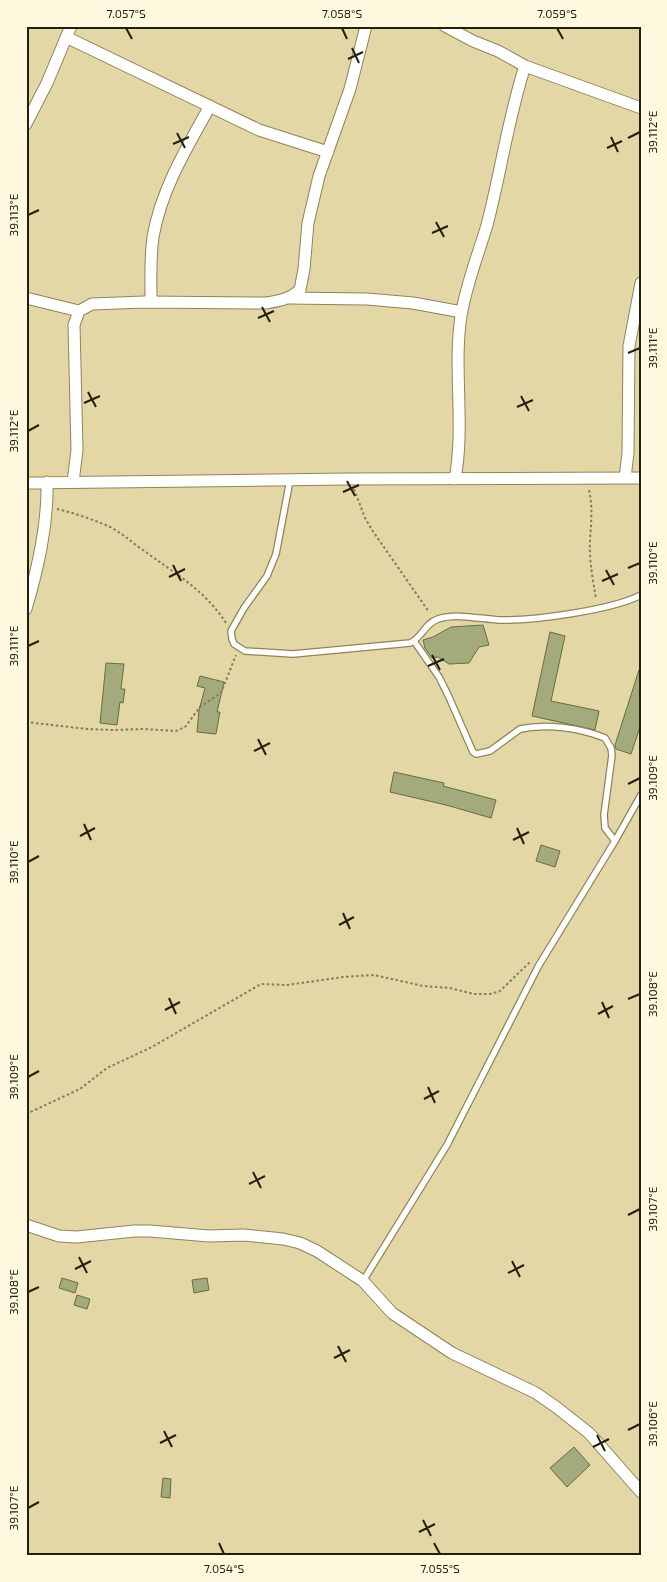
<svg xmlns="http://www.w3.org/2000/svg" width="667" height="1582" viewBox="0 0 667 1582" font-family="'Exo 2',sans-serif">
<rect width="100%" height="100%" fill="#e3d7a6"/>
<!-- building -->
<path fill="#a3aa7b" stroke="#666d40" d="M 483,625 L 489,645 L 479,647 L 469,663 L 449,664 L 438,657 L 432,658 L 425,648 L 423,640 L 433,637 L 451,627 Z
M 550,632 L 565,636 L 551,701 L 599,711 L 595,730 L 532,716 Z
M 106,663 L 124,664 L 121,689 L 125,689 L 123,703 L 120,702 L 117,725 L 100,723 Z
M 639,670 L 641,671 L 641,724 L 631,754 L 616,749 L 615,745 Z
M 200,676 L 224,682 L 217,712 L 220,712 L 216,734 L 197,732 L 199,710 L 205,688 L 197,686 Z
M 394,772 L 444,783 L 443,786 L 496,800 L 491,818 L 446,805 L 390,792 Z
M 541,845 L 560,851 L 555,867 L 536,861 Z
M 62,1278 L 78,1283 L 75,1293 L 59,1288 Z
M 207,1278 L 209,1290 L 194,1293 L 192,1280 Z
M 77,1295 L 90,1299 L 87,1309 L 74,1305 Z
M 574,1447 L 590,1465 L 567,1487 L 550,1468 Z
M 163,1478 L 171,1479 L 170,1498 L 161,1497 Z"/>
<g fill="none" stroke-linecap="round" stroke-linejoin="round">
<defs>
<path id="service" d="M 290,480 L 276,554 L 267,576 L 244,608 L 231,631 L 232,639 L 234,644 L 245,651 L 293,654 L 410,643 C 422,638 425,623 438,619 C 457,613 480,619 499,620 C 533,621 612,610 641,595
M 615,841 L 641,795
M 363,1281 L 447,1145 L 539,965 L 615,841 L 605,828 L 604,815 L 612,755 L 611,748 L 605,738 C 580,728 546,723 520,729 L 490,751 L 476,754 L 473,752 L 448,695 L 439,677 L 414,641"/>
<path id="minor" d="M 445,26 L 473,41 L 498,51 L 525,66 L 641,108
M 66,37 L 259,130 L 328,152
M 26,124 L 47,83 L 71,26
M 26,298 L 79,311
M 289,298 L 367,299 L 413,303 L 462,312
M 151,302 C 151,281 150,258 153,237 C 161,190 187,147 210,106
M 625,478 L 628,453 L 629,346 L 641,283
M 455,479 C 465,425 453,369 461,316 C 466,285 478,255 487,225 C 501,172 508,118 525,66
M 73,482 L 77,450 L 74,325 L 79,311 L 92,304 L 144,302 L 266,303 C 279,301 290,299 300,290 L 304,269 L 308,223 L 319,176 L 350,89 L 366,26
M 26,483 L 347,479 L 641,478
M 26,609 C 38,568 48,525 47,482
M 26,1225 L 59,1236 L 77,1237 L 134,1231 L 150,1231 L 209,1236 L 244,1235 L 283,1239 L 300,1243 L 317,1251 L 363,1281 L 392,1313 L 452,1353 L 536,1393 L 556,1407 L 589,1433 L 641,1492"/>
</defs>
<!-- service casing -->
<use href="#service" stroke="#908456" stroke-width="8"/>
<!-- minor casing -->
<use href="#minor" stroke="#908456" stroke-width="13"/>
<!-- path -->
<path stroke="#857c5a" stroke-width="2" stroke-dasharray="2.5 2.5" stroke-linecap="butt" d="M 354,489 L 365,518 L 372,530 L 429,612
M 589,490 C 593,507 591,523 590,541 C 589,561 593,580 596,599
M 57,509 C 74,513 92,519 108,526 C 121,532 131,542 143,550 C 174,573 204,589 226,623
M 26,722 L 87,729 L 112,730 L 143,729 L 176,731 L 185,727 L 200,707 L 221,693 L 236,655
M 26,1114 L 80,1089 L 107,1068 L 152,1047 L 261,984 L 287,985 L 343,977 L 374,975 L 423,986 L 450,988 L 474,994 L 490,994 L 500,991 L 531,961"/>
<!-- service -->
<use href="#service" stroke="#fff" stroke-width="5.5"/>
<!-- minor -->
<use href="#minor" stroke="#fff" stroke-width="11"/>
</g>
<!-- ticks -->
<path fill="none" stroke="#241f0c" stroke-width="2" d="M 126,28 L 132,39M 342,28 L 347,39M 557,28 L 563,39M 352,48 L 359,63M 348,59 L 363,52M 177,133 L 185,148M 611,137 L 618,152M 628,138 L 640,132M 173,144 L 189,137M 607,148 L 622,141M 28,215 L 39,210M 436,222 L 444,237M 432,233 L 448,226M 262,307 L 270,322M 258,318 L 274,311M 628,353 L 640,348M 88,392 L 96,407M 521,396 L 529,411M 84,403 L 100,396M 517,407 L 533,400M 28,431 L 39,425M 347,481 L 355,496M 343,492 L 359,485M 173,565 L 181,581M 628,568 L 640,563M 606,570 L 614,585M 169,577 L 185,569M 602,581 L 618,574M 28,646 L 39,641M 432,655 L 440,670M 428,666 L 444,659M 258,739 L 266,755M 254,751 L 270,743M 628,784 L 640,778M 84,824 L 91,840M 517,828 L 524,844M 80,836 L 95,828M 513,840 L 529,832M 28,862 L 39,856M 343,913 L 350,929M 339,925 L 354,917M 169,998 L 176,1014M 628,999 L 640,994M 602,1002 L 609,1018M 165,1010 L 180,1002M 598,1014 L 613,1006M 28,1077 L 39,1071M 428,1087 L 435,1103M 424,1099 L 439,1091M 253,1172 L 261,1188M 249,1184 L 265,1176M 628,1215 L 640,1209M 79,1257 L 87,1273M 512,1261 L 520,1277M 75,1269 L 91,1261M 508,1273 L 524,1265M 28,1292 L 39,1287M 338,1346 L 346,1362M 334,1358 L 350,1350M 628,1430 L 640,1424M 164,1431 L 172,1447M 597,1435 L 605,1451M 160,1443 L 176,1435M 593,1447 L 609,1439M 28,1508 L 39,1502M 423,1520 L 431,1536M 419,1532 L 435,1524M 219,1543 L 224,1554M 434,1543 L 440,1554"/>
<!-- border -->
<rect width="667" height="1582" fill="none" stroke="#fef8df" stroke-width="55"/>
<rect x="28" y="28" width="612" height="1526" fill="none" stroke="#241f0c" stroke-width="2"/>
<g font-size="12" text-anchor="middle" fill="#241f0c">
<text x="126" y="18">7.057°S</text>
<text x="342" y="18">7.058°S</text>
<text x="557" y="18">7.059°S</text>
<text transform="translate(653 132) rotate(-90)" y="4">39.112°E</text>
<text transform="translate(14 215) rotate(-90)" y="4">39.113°E</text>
<text transform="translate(653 348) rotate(-90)" y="4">39.111°E</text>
<text transform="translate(14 431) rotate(-90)" y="4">39.112°E</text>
<text transform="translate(653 563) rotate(-90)" y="4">39.110°E</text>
<text transform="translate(14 646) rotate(-90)" y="4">39.111°E</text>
<text transform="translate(653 778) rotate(-90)" y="4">39.109°E</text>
<text transform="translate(14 862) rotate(-90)" y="4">39.110°E</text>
<text transform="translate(653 994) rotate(-90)" y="4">39.108°E</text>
<text transform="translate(14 1077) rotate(-90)" y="4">39.109°E</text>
<text transform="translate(653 1209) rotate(-90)" y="4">39.107°E</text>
<text transform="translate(14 1292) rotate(-90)" y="4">39.108°E</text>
<text transform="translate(653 1424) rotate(-90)" y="4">39.106°E</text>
<text transform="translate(14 1508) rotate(-90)" y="4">39.107°E</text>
<text x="224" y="1573">7.054°S</text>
<text x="440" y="1573">7.055°S</text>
</g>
</svg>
